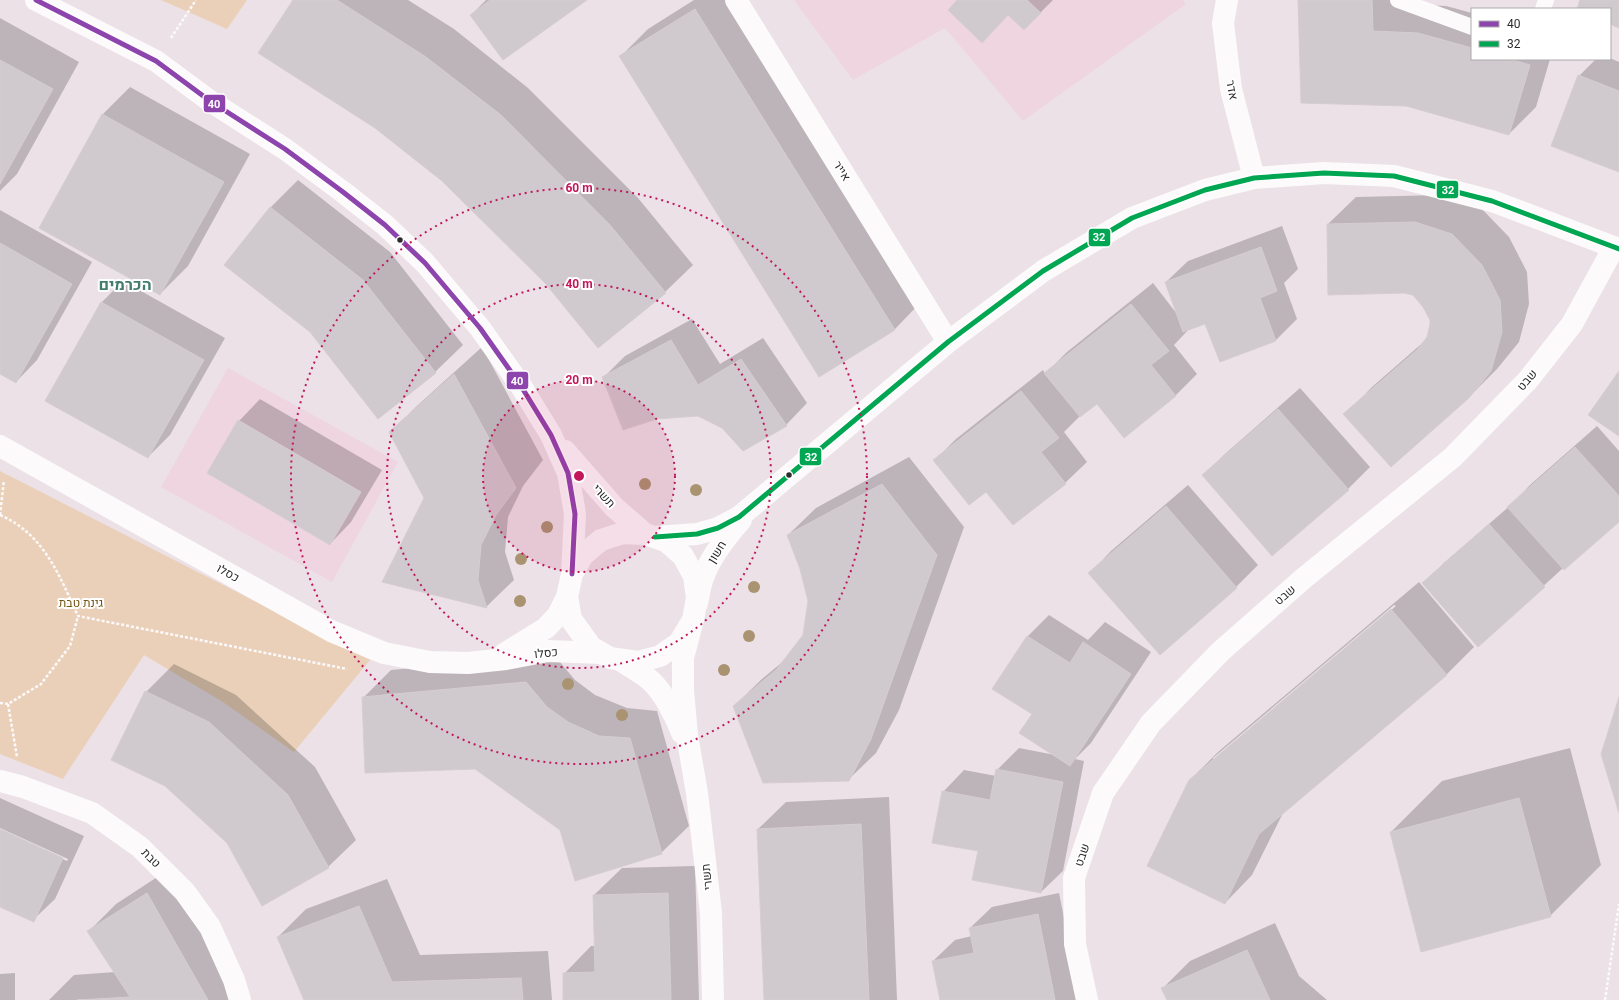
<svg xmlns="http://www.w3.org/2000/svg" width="1619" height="1000" viewBox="0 0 1619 1000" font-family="Roboto,Heebo,sans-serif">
<rect width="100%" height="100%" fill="#ebe1e6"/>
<!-- education -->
<path fill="#efd5e0" d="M 794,0 L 1183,0 L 1186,4 L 1023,121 L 945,28 L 853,80 Z
M 228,368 L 398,462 L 332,582 L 161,487 Z"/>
<!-- green -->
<path fill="#ebd0b9" d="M 161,0 L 247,0 L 227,29 Z
M 0,471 L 370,660 L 294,752 L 223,702 L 144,655 L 63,779 L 0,754 Z"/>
<!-- shadow -->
<path fill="#0003" fill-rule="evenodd" d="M 294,0 L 408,0 L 454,29 L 528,88 L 638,198 L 693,265 L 665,292 L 546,283 Z
M 486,0 L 585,0 L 471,15 Z
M 694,0 L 734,0 L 922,301 L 895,329 L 819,376 L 621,56 L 648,29 Z
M 958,0 L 1053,0 L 1024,29 L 1009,14 Z
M 1299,0 L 1400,0 L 1400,4 L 1446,6 L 1472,13 L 1472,59 L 1550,59 L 1536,107 L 1509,134 Z
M 0,18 L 79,62 L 17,174 L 0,191 Z
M 1610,58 L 1619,62 L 1619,171 L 1579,76 L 1596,59 Z
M 130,87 L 250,154 L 188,266 L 160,294 L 102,115 Z
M 298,180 L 390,252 L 463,345 L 435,372 L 378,417 L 270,208 Z
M 1443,195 L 1479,206 L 1509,237 L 1527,272 L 1529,304 L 1519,342 L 1497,369 L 1469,397 L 1345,415 L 1372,387 L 1427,339 L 1431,319 L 1424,306 L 1413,295 L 1328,224 L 1356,197 Z
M 0,210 L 92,262 L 37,360 L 16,382 L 0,373 Z
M 1282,226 L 1298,269 L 1284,283 L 1297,319 L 1276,340 L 1220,361 L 1206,323 L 1190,328 L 1174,345 L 1197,374 L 1176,395 L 1124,436 L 1097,402 L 1080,416 L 1064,432 L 1087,462 L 1065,483 L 1013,524 L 986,490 L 935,460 L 956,439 L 1043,370 L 1045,374 L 1067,352 L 1153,283 L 1177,314 L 1166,282 L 1188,261 Z
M 123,281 L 225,338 L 170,435 L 148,457 L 102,302 Z
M 692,319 L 720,364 L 763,338 L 807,403 L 786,425 L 722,428 L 698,415 L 604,377 L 625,356 Z
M 482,347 L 543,460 L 523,486 L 508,517 L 505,552 L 514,580 L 486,607 L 390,432 L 418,405 Z
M 1300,388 L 1370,467 L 1348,489 L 1272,554 L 1203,475 L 1225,454 Z
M 260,399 L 382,470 L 351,522 L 330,544 L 239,421 Z
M 1597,426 L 1619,451 L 1619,520 L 1563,568 L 1479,645 L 1423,583 L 1445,562 L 1512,504 L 1530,485 Z
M 909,457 L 964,527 L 899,710 L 876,753 L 848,780 L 734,706 L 762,679 L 786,659 L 804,635 L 809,601 L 801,569 L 788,535 L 816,508 Z
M 1188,485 L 1258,565 L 1236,587 L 1160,653 L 1090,573 L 1111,551 Z
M 1419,582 L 1474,647 L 1447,674 L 1283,813 L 1252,875 L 1225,903 L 1190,780 L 1218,752 ZM 1394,605 L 1396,606 L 1213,761 L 1213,758 Z
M 1049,615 L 1088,640 L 1105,622 L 1151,652 L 1091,743 L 1075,759 L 1084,761 L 1063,871 L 1041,892 L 979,851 L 943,792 L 964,770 L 996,776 L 997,770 L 1019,748 L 1055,755 L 1033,714 L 994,688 L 1028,636 Z
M 554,655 L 575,680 L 595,695 L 627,708 L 657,711 L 689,826 L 661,853 L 561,829 L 476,768 L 363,698 L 391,670 Z
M 174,664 L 236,695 L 315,767 L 356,840 L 328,867 L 146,692 Z
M 1570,748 L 1601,865 L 1550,916 L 1391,832 L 1442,781 Z
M 889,797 L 897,1000 L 765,1000 L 758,829 L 786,802 Z
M 0,798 L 84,836 L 55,899 L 33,920 L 0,905 L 0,830 L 67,861 L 68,859 L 0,828 Z
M 174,866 L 234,1000 L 49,1000 L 74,975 L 115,972 L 88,932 L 116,904 Z
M 695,866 L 699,1000 L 564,1000 L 564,974 L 591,946 L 596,946 L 594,895 L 622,868 Z
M 387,879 L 420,955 L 548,951 L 552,1000 L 305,1000 L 278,937 L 306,909 Z
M 1059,893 L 1080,997 L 1077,1000 L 941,1000 L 933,961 L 955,940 L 972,936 L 970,928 L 992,907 Z
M 1275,923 L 1299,976 L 1327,1000 L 1168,1000 L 1163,988 L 1190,961 Z
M 15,973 L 15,1000 L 0,1000 L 0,974 Z"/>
<!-- building -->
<path fill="#d0c9cd" stroke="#d6cdd1" d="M 293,0 L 337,0 L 426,57 L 501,115 L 610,225 L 666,293 L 598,348 L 545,283 L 442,181 L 375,128 L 258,53 Z
M 490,0 L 587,0 L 503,60 L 470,15 Z
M 957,0 L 1027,0 L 1041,13 L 1024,30 L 1008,15 L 982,43 L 948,10 Z
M 1298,0 L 1372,0 L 1373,31 L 1418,33 L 1472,48 L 1472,59 L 1509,59 L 1530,65 L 1509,135 L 1406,106 L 1301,103 Z
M 1580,0 L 1619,0 L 1619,28 L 1610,24 L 1610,9 L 1577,9 Z
M 695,9 L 895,330 L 819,377 L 619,56 Z
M 0,60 L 53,89 L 0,184 Z
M 1578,75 L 1619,91 L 1619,172 L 1551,146 Z
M 102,114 L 224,182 L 160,295 L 39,228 Z
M 270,207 L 363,280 L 436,373 L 378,419 L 310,332 L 224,265 Z
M 1415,222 L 1452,234 L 1482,265 L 1500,300 L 1502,332 L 1491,371 L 1469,398 L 1391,467 L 1343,414 L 1418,349 L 1427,337 L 1430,325 L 1430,320 L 1423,307 L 1413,295 L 1404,293 L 1328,295 L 1327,224 Z
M 0,243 L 72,284 L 16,383 L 0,374 Z
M 1261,247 L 1277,291 L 1260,298 L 1276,341 L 1220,362 L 1205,324 L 1183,332 L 1165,282 Z
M 101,302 L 204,360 L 148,458 L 45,401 Z
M 1131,304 L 1169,351 L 1151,365 L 1176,396 L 1124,438 L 1097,404 L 1080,417 L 1044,373 Z
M 671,340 L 698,385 L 741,359 L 787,426 L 743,451 L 722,428 L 698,416 L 657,419 L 623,430 L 602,377 Z
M 1619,371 L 1619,436 L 1588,415 Z
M 454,374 L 516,488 L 496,515 L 481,545 L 478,580 L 487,608 L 382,582 L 424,498 L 389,432 Z
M 1021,391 L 1059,438 L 1041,452 L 1066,484 L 1013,525 L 986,492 L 969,505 L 933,460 Z
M 1278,409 L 1349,490 L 1272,556 L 1202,475 Z
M 238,420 L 361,492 L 330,545 L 207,473 Z
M 1575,447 L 1619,496 L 1619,522 L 1564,570 L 1507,507 Z
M 882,484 L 937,555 L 871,739 L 849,781 L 763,783 L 733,706 L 776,670 L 803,635 L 808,601 L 800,569 L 787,535 Z
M 1166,506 L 1237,588 L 1160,655 L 1088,573 Z
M 1489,524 L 1545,587 L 1478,647 L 1422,583 Z
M 1391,609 L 1447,675 L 1259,834 L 1225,904 L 1147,866 L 1189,780 Z
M 1027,636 L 1070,663 L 1083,642 L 1131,674 L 1070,766 L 1019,733 L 1032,714 L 992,689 Z
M 526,682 L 547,707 L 568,722 L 599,736 L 630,738 L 662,854 L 575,881 L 560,830 L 475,769 L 365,773 L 362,697 Z
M 145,691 L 209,722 L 288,795 L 329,868 L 262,906 L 227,843 L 165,786 L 111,760 Z
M 1619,697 L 1619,813 L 1601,754 Z
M 996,769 L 1063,782 L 1041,893 L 972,880 L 978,851 L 932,843 L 942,791 L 990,800 Z
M 1519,798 L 1551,917 L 1421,952 L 1390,832 Z
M 861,824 L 869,1000 L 764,1000 L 757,829 Z
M 0,829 L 63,858 L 34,922 L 0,907 Z
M 147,893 L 208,1000 L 77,1000 L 130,997 L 87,931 Z
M 668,893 L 671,1000 L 563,1000 L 563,973 L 595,972 L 593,895 Z
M 359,906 L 392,982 L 521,978 L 523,1000 L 304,1000 L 277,937 Z
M 1038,914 L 1055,1000 L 940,1000 L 932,961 L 974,953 L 969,928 Z
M 1247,950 L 1270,1000 L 1167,1000 L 1161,988 Z"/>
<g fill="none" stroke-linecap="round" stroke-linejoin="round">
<!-- path -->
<path stroke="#fcfafb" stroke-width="2.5" stroke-dasharray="3 2" stroke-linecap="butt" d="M 171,38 L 196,0
M 0,515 C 44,534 59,575 78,616 L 347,669
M 0,515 L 4,480
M 0,703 L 8,704 L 41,684 L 70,646 L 78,616
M 8,704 L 17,757
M 1605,1000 L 1619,904"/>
<!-- service -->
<path stroke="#fcfafb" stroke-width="16" d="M 1398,0 L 1472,27
M 1543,9 L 1546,0"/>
<!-- minor -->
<path stroke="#fcfafb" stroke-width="22" d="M 736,0 L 948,342
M 1227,0 L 1223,23 L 1231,89 L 1254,178
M 0,446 L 331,631 L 384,653 L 430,662 L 468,663 L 506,659 L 548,651 L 601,653
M 655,537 L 697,534 L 718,528 L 739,517 L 948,342 L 1043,271 L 1132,218 L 1205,190 L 1254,178 L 1324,173 L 1394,176 L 1492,201 L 1619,249
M 697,603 C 699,595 700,586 703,578 C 710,557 726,537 741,520
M 504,654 L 546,628 L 558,615 L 567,597
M 0,781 L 23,787 L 92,813 L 140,847 L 185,892 L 210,927 L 234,980 L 240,1000
M 1087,1000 L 1075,944 L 1074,878 L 1103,793 L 1151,723 L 1221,651 L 1304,578 L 1453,457 L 1528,380 L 1572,324 L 1614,247"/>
<!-- tertiary -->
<path stroke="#fcfafb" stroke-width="22" d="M 36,0 L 156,61 L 210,101 L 285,149 L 343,192 L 385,225 L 425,263 L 480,328 L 521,386 L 551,435 L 568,473 L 575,514 L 572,574
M 565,451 L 614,507 L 645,534
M 693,620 L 679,643 L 660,656 L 638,662 L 610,658 L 591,647 L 571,619 L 567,597 L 572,574 L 583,555 L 601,540 L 623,533 L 645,534 L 666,541 L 683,556 L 694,576 L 697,598 L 693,620 L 683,658 L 683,690 L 687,735 L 697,793 L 711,913 L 713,1000
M 620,660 C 630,667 642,673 651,681 C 664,693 676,717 682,733"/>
<defs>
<path id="bus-1" d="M 36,0 L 156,61 L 210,101 L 285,149 L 343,192 L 385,225 L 425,263 L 480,328 L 521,386 L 551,435 L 568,473 L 575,514 L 572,574"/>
<path id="bus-2" d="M 655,537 L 697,534 L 718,528 L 739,517 L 948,342 L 1043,271 L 1132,218 L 1205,190 L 1254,178 L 1324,173 L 1394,176 L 1492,201 L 1619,249"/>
</defs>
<!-- bus-1 casing -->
<use href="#bus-1" stroke="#fff" stroke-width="8"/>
<!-- bus-2 casing -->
<use href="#bus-2" stroke="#fff" stroke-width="8"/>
<!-- bus-1 -->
<use href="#bus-1" stroke="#8e44ad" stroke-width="5"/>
<!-- bus-2 -->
<use href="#bus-2" stroke="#00a651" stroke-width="5"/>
</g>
<!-- trees -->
<g fill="#a99371">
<circle cx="645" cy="484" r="6"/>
<circle cx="696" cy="490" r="6"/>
<circle cx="547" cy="527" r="6"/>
<circle cx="521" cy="559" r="6"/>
<circle cx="754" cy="587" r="6"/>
<circle cx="520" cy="601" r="6"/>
<circle cx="749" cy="636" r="6"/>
<circle cx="724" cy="670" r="6"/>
<circle cx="568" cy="684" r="6"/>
<circle cx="622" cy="715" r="6"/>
</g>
<!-- distance rings -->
<circle cx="579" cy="476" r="96" fill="#c2185b" fill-opacity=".12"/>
<g fill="none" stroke="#c2185b" stroke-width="2" stroke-dasharray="2 4">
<circle cx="579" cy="476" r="96"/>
<circle cx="579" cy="476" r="192"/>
<circle cx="579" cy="476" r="288"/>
</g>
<!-- markers -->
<g fill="#2c2c2c" stroke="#fff" stroke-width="1.5">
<circle cx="400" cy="240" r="3.5"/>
<circle cx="789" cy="475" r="3.5"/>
</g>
<g text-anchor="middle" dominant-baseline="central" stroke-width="4" stroke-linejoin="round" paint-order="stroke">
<!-- street labels -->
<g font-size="12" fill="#2c2c2c" stroke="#fff">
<text transform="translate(1232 90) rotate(79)">אדר</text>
<text transform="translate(842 171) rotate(58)">אייר</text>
<text transform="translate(1527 380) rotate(-49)">שבט</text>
<text transform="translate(604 496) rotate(47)">תשרי</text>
<text transform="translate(717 552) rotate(-58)">חשון</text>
<text transform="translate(228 573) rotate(29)">כסלו</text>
<text transform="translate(1285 595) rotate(-41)">שבט</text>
<text transform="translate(546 653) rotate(-6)">כסלו</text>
<text transform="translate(1082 855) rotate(-71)">שבט</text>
<text transform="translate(151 858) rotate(45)">טבת</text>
<text transform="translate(707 877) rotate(-96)">תשרי</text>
</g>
<!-- park labels -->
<g font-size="12" fill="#735412" stroke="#fff">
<text x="81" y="603">גינת טבת</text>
</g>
<!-- district labels -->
<g font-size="16" font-weight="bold" fill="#447d6c" stroke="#fff">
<text x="125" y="284">הכרמים</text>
</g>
</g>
<circle cx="579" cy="476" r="6" fill="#c2185b" stroke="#fff" stroke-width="2"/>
<g font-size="12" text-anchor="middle" font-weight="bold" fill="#c2185b" stroke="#fff" stroke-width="4" stroke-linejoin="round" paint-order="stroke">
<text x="579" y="192">60 m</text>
<text x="579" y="288">40 m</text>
<text x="579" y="384">20 m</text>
</g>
<g stroke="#fff" stroke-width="1.5">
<rect x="203" y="94" width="23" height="19" rx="4" fill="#8e44ad"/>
<rect x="1436" y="180" width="23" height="19" rx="4" fill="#00a651"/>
<rect x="1088" y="228" width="23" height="19" rx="4" fill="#00a651"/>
<rect x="506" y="371" width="23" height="19" rx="4" fill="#8e44ad"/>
<rect x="799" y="447" width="23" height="19" rx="4" fill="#00a651"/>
</g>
<g font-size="11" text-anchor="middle" font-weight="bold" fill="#fff">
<text x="214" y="108">40</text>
<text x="1448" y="194">32</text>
<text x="1099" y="241">32</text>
<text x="517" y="385">40</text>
<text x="811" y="461">32</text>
</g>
<!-- legend -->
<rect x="1471" y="8" width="140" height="52" fill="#ffffff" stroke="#ababab"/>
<rect x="1479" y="21" width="20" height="6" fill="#8e44ad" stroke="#ababab"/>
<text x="1507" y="28" font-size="12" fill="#2c2c2c">40</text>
<rect x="1479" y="41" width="20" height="6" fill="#00a651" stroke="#ababab"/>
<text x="1507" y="48" font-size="12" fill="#2c2c2c">32</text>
</svg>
